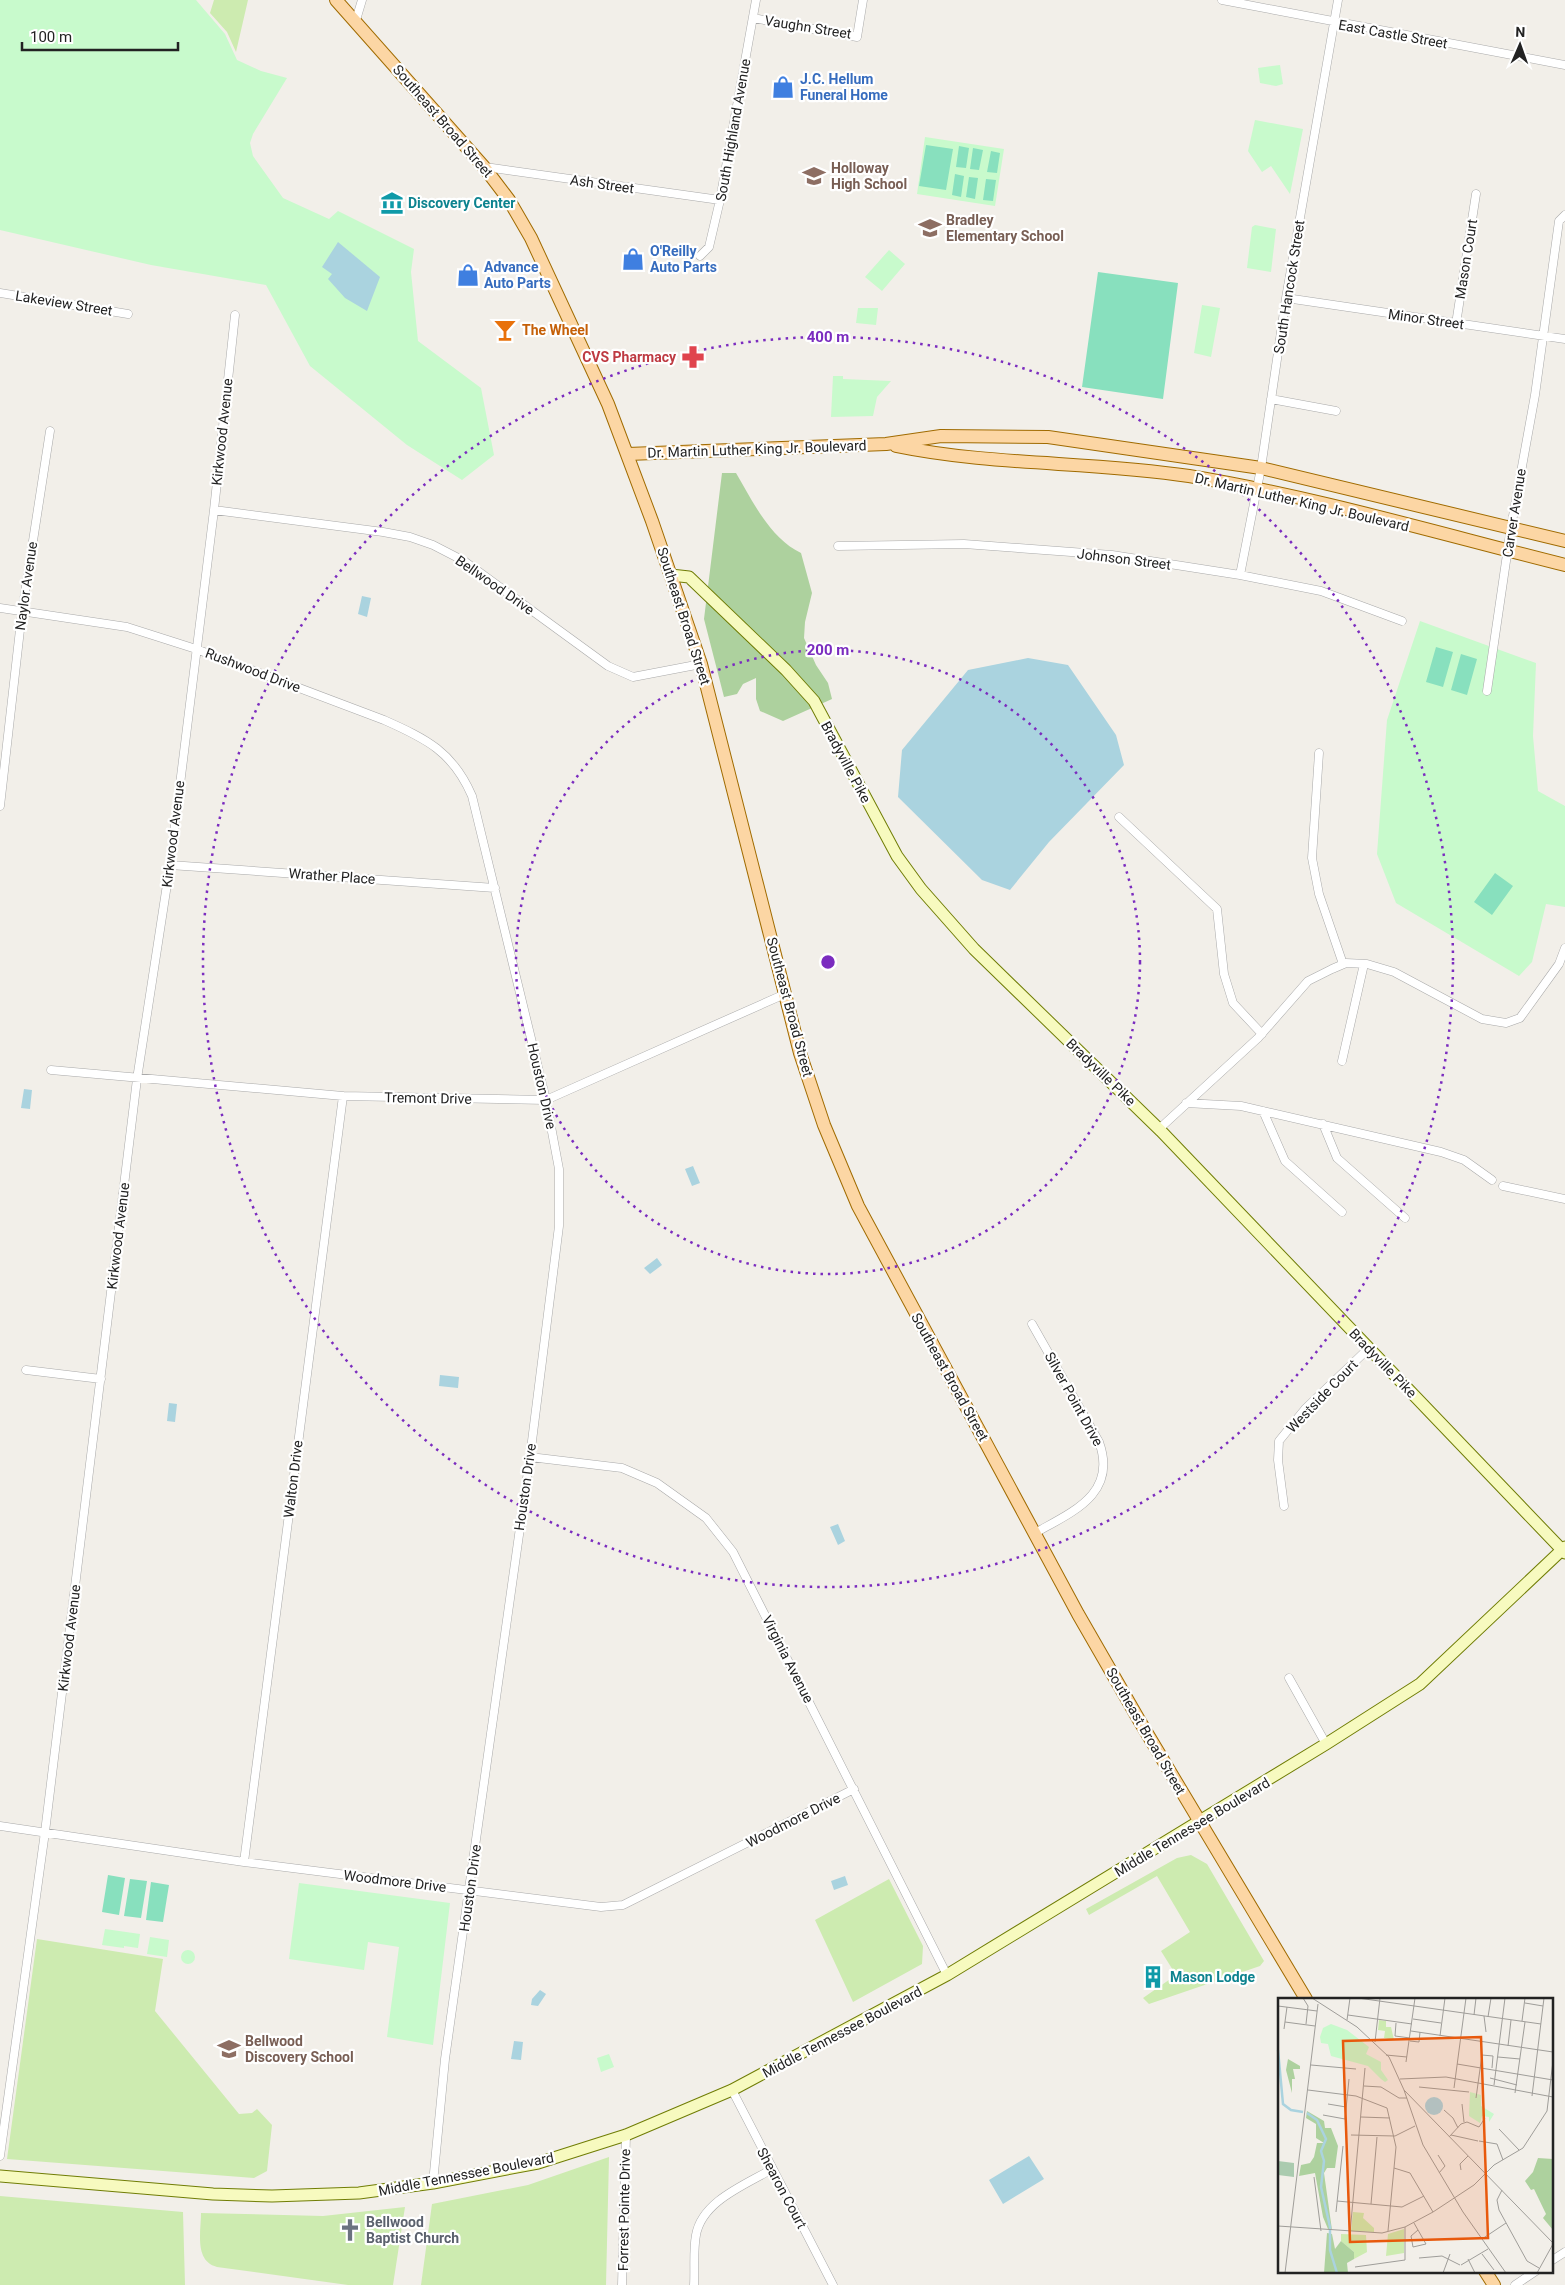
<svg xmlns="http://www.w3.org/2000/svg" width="1565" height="2285" viewBox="0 0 1565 2285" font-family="Roboto,sans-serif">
<rect width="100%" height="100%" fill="#f2efe9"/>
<!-- grass -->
<path fill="#cdebb0" d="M 214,0 L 248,0 L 236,52 L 227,32 L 210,13 Z
M 1191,1855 L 1207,1864 L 1264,1961 L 1260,1966 L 1149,2004 L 1143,1998 L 1176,1975 L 1161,1951 L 1190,1932 L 1157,1876 L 1089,1915 L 1086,1909 L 1177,1858 Z
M 889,1879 L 923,1946 L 922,1964 L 853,2002 L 815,1920 Z
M 37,1939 L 163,1959 L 155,2011 L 239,2114 L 252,2113 L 257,2109 L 272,2125 L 267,2171 L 254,2178 L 7,2159 Z
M 609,2157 L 606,2285 L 421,2285 L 432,2204 L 528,2185 Z
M 0,2196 L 183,2212 L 185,2285 L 0,2285 Z
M 405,2207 L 393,2285 L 348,2285 L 217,2267 C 194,2261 201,2232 201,2213 L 323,2216 Z"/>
<!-- forest -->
<path fill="#add19e" d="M 722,473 L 736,473 C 753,502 770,538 801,553 L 812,593 L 805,622 L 804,638 L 816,665 L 828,683 L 832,699 L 783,721 L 760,711 L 756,699 L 756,678 L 743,684 L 737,694 L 724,697 L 704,619 Z"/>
<!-- park -->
<path fill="#c8facc" d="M 0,0 L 196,0 L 225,34 L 237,60 L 261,71 L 287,78 L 253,134 L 250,143 L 253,156 L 283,198 L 329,219 L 338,211 L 414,249 L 411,272 L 418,341 L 481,388 L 494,455 L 462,480 L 407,445 L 310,366 L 266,285 L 151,265 L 0,230 Z
M 1280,65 L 1283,84 L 1276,86 L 1260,83 L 1258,68 Z
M 1255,120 L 1303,129 L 1290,194 L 1271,166 L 1262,172 L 1248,151 Z
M 925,137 L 1004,149 L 995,206 L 917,194 Z
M 1255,225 L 1276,229 L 1271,272 L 1247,268 L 1252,227 Z
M 889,250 L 905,264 L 882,291 L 865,277 Z
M 1202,305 L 1220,308 L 1211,357 L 1194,353 Z
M 858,308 L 878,308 L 876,325 L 856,323 Z
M 833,376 L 843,376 L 843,379 L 891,381 L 877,397 L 873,416 L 831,417 Z
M 1420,621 L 1536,663 L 1533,736 L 1538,791 L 1565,806 L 1565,907 L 1546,904 L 1532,962 L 1519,976 L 1396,903 L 1377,854 L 1387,720 Z
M 299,1883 L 450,1903 L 433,2045 L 387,2037 L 399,1947 L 368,1942 L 364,1970 L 289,1959 Z
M 105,1929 L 140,1934 L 138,1948 L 124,1946 L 124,1948 L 102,1945 Z
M 150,1937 L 169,1940 L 167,1957 L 147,1954 Z
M181 1957a7 7 0 1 1 14 0a7 7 0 1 1-14 0Z
M 609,2054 L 614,2067 L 601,2072 L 597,2058 Z"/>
<!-- pitch -->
<path fill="#88e0be" d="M 926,145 L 953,149 L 946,190 L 919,186 Z
M 959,146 L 969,148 L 966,168 L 956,167 Z
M 973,148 L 983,150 L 979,170 L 970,169 Z
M 991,151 L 1000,153 L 997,173 L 987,172 Z
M 955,174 L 964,176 L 961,197 L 952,195 Z
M 969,177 L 978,178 L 975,199 L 966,197 Z
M 986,179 L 996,180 L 993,201 L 983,200 Z
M 1098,272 L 1178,283 L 1163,399 L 1082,387 Z
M 1436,647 L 1453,652 L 1443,687 L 1426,682 Z
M 1461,654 L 1477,659 L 1467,695 L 1451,690 Z
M 1495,873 L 1513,886 L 1492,915 L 1474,902 Z
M 108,1875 L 125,1878 L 119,1915 L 102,1912 Z
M 130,1879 L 147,1881 L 141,1918 L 124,1916 Z
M 151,1882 L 169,1885 L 163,1922 L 146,1920 Z"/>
<!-- water -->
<path fill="#aad3df" d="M 338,242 L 380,277 L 367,311 L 345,298 L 328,279 L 332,274 L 322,267 Z
M 362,596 L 371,598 L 367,617 L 358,614 Z
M 1028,658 L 1068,665 L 1116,735 L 1124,765 L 1049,842 L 1010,890 L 982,880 L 898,797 L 902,750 L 968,670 Z
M 24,1089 L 32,1090 L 30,1109 L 21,1108 Z
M 693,1166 L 700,1183 L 692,1186 L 685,1169 Z
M 657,1258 L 662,1265 L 650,1274 L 644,1268 Z
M 440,1375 L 459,1377 L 458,1388 L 439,1386 Z
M 169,1403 L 177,1404 L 175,1422 L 167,1421 Z
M 838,1524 L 845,1541 L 838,1545 L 830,1527 Z
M 845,1876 L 848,1885 L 834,1890 L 831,1881 Z
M 540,1990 L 546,1994 L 538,2006 L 531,2005 L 532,1999 Z
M 514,2041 L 523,2042 L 521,2060 L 511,2059 Z
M 1029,2156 L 1044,2179 L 1003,2204 L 989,2180 Z"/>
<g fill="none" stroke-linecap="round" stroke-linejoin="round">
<defs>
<path id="street" d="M 1222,0 L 1565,65
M 753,18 L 857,37 L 863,0
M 356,20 L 362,0
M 485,167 L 720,200
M 700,256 L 709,247 L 720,200 L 756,0
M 0,293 L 128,314
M 1286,298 L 1565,339
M 1456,324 L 1476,194
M 1271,399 L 1336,411
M 214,510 L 383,532 L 410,537 L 433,545 L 464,561 L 608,666 L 633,677 L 701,664
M 838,546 L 964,544 L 1112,555 L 1240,575 L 1321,591 L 1402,621
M 1240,575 L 1261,468 L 1286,298 L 1338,0
M 0,608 L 127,627 L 196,649 L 384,720 C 427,739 453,752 472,796 L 546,1100 L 559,1169 L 559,1226 L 530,1457 L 445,2059 L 433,2183
M 1487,691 L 1511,527 L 1535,395 L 1559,221 L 1565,215
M 1319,753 L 1312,858 L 1319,894 L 1343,964
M 0,806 L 22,612 L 50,431
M 1119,817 L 1217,909 L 1224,974 L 1233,1003 L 1262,1034
M 170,865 L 495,888
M 1342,1061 L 1364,964
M 51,1070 L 343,1096 L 546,1100 L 785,994
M 1186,1103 L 1241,1106 L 1441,1152 L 1464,1160 L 1492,1180
M 1263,1111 L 1285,1161 L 1342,1212
M 1323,1124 L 1337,1158 L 1405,1218
M 1159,1129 L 1258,1038 L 1308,981 L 1332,969 L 1346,963 L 1367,964 L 1394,972 L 1482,1019 L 1506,1023 L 1520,1018 L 1559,964 L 1565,948
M 1503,1186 L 1565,1199
M 1032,1324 L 1099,1442 C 1118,1494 1072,1512 1035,1533
M 26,1370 L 101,1379
M 530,1457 L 622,1468 L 657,1483 L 706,1518 L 733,1552 L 947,1975
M 1284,1506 L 1278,1460 L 1279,1441 L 1305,1409 L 1369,1348
M 1289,1678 L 1326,1744
M 0,1826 L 244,1862 L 601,1907 L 623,1905 L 854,1789
M 244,1862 L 343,1096
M 732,2090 L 833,2285
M 0,2156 L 45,1832 L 137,1079 L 170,865 L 214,510 L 235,315
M 1551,2261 L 1565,2252
M 622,2285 L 626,2135
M 694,2285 C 695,2269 693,2251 696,2235 C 702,2201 745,2185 772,2169
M 1515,2285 L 1536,2271"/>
<path id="secondary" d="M 671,575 L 689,577 L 786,670 L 814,701 L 897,856 L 921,889 L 974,949 L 1161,1131 L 1565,1553
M 0,2176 L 213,2194 L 272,2196 L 359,2193 L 433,2183 L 538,2163 L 626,2135 L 732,2090 L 947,1975 L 1326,1744 L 1420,1684 L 1565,1547"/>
<path id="primary" d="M 336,0 L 484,167 L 509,200 L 531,238 L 608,404 L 652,521 L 701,664 L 800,1053 L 824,1125 L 858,1206 L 1078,1614 L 1139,1720 L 1306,1999
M 896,446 C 992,466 1092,461 1189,476 C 1316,497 1441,534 1565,565
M 628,454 L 886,444 L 941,436 L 1048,437 L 1261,468 L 1565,541
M 1485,2271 L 1494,2285"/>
</defs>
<!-- street casing -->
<use href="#street" stroke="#a9a9a9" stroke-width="9"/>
<!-- secondary casing -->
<use href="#secondary" stroke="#707d05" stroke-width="13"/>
<!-- primary casing -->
<use href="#primary" stroke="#a06b00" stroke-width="14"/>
<!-- street -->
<use href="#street" stroke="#fff" stroke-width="8"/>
<!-- secondary -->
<use href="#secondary" stroke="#f7fabf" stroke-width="11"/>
<!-- primary -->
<use href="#primary" stroke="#fcd6a4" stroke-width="12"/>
</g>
<!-- distance rings -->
<g fill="none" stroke="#7b2cbf" stroke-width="2.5" stroke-dasharray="2.5 5">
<circle cx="828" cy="962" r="312"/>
<circle cx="828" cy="962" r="625"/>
</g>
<!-- icons -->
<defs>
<symbol id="shop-bare" viewBox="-9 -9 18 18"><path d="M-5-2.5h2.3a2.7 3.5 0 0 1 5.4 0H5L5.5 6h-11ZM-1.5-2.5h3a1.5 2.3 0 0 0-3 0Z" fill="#3f7fe0" stroke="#fff" stroke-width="2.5" paint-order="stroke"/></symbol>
<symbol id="school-bare" viewBox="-9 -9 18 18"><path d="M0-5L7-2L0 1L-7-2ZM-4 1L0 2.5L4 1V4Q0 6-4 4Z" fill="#8d6e63" stroke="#fff" stroke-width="2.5" paint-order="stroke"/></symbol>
<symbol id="museum-bare" viewBox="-9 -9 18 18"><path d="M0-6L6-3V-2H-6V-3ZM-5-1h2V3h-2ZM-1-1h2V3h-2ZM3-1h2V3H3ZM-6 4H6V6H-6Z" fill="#0f9aa8" stroke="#fff" stroke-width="2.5" paint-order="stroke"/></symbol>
<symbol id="bar-bare" viewBox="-9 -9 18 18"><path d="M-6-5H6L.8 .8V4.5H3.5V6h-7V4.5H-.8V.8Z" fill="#e8710a" stroke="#fff" stroke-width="2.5" paint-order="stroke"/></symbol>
<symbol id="pharmacy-bare" viewBox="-9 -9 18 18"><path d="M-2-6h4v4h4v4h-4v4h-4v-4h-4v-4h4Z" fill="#e0444e" stroke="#fff" stroke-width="2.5" paint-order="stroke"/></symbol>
<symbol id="building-bare" viewBox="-9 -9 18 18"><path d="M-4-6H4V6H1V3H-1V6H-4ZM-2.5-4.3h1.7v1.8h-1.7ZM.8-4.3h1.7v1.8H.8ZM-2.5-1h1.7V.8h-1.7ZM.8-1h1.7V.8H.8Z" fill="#0f9aa8" stroke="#fff" stroke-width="2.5" paint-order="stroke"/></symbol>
<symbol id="church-bare" viewBox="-9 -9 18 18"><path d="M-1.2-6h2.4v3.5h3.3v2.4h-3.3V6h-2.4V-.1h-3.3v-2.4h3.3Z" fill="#6b7280" stroke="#fff" stroke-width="2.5" paint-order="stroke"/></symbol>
</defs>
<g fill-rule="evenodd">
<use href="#shop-bare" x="767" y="71" width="32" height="32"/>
<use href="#school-bare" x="798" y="160" width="32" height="32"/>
<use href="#museum-bare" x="376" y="187" width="32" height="32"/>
<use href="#school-bare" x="914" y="212" width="32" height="32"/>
<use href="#shop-bare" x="617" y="243" width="32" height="32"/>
<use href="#shop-bare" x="452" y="259" width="32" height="32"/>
<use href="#bar-bare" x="489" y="314" width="32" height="32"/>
<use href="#pharmacy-bare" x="677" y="341" width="32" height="32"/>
<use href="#building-bare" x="1137" y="1961" width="32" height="32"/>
<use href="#school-bare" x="213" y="2033" width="32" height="32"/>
<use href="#church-bare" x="334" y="2214" width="32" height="32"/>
</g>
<g text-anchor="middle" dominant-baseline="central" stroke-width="4.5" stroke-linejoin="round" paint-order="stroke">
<!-- street labels -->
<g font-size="14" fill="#222" stroke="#fff">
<text transform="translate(808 27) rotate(9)">Vaughn Street</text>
<text transform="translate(1393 34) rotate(10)">East Castle Street</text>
<text transform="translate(443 121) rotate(49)">Southeast Broad Street</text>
<text transform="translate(733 130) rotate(-80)">South Highland Avenue</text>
<text transform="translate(602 184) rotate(8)">Ash Street</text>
<text transform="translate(1466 259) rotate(-81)">Mason Court</text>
<text transform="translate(1289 287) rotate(-81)">South Hancock Street</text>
<text transform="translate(64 303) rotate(9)">Lakeview Street</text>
<text transform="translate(1426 319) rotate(8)">Minor Street</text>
<text transform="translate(222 432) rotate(-84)">Kirkwood Avenue</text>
<text transform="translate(757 449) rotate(-2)">Dr. Martin Luther King Jr. Boulevard</text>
<text transform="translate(1302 502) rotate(13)">Dr. Martin Luther King Jr. Boulevard</text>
<text transform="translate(1514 513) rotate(-81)">Carver Avenue</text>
<text transform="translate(1124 559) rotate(7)">Johnson Street</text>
<text transform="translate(495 585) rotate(35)">Bellwood Drive</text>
<text transform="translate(26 586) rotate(-82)">Naylor Avenue</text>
<text transform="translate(684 616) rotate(72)">Southeast Broad Street</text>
<text transform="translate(253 670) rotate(21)">Rushwood Drive</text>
<text transform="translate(846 762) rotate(62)">Bradyville Pike</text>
<text transform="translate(173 834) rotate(-83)">Kirkwood Avenue</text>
<text transform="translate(332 876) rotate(4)">Wrather Place</text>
<text transform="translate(790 1007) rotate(75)">Southeast Broad Street</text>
<text transform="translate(1101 1072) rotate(44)">Bradyville Pike</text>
<text transform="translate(542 1086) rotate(77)">Houston Drive</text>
<text transform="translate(428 1098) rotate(1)">Tremont Drive</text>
<text transform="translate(118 1236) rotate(-83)">Kirkwood Avenue</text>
<text transform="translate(1383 1363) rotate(46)">Bradyville Pike</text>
<text transform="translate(950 1377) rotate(61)">Southeast Broad Street</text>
<text transform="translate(1322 1396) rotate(-46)">Westside Court</text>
<text transform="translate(1074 1399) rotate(61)">Silver Point Drive</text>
<text transform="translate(293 1479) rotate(-83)">Walton Drive</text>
<text transform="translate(525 1487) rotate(-82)">Houston Drive</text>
<text transform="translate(69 1638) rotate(-83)">Kirkwood Avenue</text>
<text transform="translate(788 1659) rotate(63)">Virginia Avenue</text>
<text transform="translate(1146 1731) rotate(60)">Southeast Broad Street</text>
<text transform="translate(793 1820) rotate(-27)">Woodmore Drive</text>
<text transform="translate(1192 1827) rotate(-31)">Middle Tennessee Boulevard</text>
<text transform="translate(395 1881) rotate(7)">Woodmore Drive</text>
<text transform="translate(470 1888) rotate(-82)">Houston Drive</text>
<text transform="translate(842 2032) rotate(-28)">Middle Tennessee Boulevard</text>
<text transform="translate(466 2174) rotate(-11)">Middle Tennessee Boulevard</text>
<text transform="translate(782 2188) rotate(62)">Shearon Court</text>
<text transform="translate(624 2210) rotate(-89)">Forrest Pointe Drive</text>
</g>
<!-- shop labels -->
<g font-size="14" font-weight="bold" fill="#366cbe" stroke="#fff" text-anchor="start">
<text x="800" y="79">J.C. Hellum<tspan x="800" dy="16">Funeral Home</tspan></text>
<text x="650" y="251">O'Reilly<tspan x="650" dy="16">Auto Parts</tspan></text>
<text x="484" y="267">Advance<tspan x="484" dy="16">Auto Parts</tspan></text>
</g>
<!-- education labels -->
<g font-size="14" font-weight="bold" fill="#785e54" stroke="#fff" text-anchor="start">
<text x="831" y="168">Holloway<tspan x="831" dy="16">High School</tspan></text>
<text x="946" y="220">Bradley<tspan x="946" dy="16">Elementary School</tspan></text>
<text x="245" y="2041">Bellwood<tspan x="245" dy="16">Discovery School</tspan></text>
</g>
<!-- culture labels -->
<g font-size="14" font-weight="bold" fill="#0d838f" stroke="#fff" text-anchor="start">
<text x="408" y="203">Discovery Center</text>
<text x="1170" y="1977">Mason Lodge</text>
</g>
<!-- food labels -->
<g font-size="14" font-weight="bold" fill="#c56008" stroke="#fff" text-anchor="start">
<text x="522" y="330">The Wheel</text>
</g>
<!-- health labels -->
<g font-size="14" font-weight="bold" fill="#be3a42" stroke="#fff" text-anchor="end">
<text x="676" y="357">CVS Pharmacy</text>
</g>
<!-- worship labels -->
<g font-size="14" font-weight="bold" fill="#5b616d" stroke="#fff" text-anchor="start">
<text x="366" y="2222">Bellwood<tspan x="366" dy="16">Baptist Church</tspan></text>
</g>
</g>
<!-- overview -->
<g transform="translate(1278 1998)">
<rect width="275" height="275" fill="#f2efe9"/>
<path d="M 101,22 L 108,23 L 108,29 L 113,29 L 116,42 L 106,40 L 107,33 L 100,32 ZM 75,214 L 86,215 L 85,220 L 96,230 L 96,234 L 73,233 ZM 126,231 L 126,255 L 108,258 L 110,236 ZM 63,236 L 88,237 L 89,254 L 76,261 L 76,254 L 63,243 Z" fill="#cdebb0"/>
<path d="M 10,61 L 22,68 L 22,71 L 15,71 L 17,81 L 14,81 L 14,95 L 8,72 ZM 29,113 L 46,123 L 47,130 L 53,130 L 60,148 L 57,170 L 49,170 L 46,175 L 54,232 L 50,231 L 45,219 L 37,175 L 21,178 L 23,167 L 32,165 L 36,159 L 39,145 L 46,145 L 38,140 L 38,126 L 28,120 ZM 260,160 L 275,161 L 275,232 L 265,220 L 268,216 L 256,191 L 253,192 L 247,183 L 255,174 ZM 49,235 L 54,236 L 57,251 L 63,243 L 76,254 L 76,261 L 69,265 L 70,275 L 46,275 Z" fill="#add19e"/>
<path d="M 0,163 L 16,165 L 16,179 L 0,177 Z" fill="#aacbaf"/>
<path d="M 53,26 L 69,32 L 91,49 L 88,56 L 103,64 L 103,72 L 110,82 L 107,84 L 103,81 L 90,68 L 53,58 L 50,46 L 43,45 L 42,39 L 45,30 ZM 192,94 L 203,97 L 203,108 L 216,116 L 211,124 L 211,119 L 204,118 L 202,125 L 191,118 Z" fill="#c8facc"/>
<path d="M147 108a9 9 0 1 1 18 0a9 9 0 1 1-18 0Z" fill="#aad3df"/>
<path fill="none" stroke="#aad3df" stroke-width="2.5" d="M 0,52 L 5,106 L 13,112 L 25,114M 29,115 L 39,122 L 48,141 L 43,153 L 46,163 L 43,189 L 52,229 L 52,252 L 59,275"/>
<path fill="none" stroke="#9f9d99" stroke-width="1" d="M 25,0 L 30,8 L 28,26M 34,0 L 79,29 L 111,59 L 126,92 L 145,147 L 185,214 L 228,275M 80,0 L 263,26M 247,5 L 265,8M 0,8 L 39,13M 70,17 L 134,26M 196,17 L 198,0M 206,18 L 208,34M 210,19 L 213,0M 135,21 L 163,25M 69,22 L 72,0M 244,23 L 247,0M 7,24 L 37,28M 118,25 L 117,38 L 132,40M 6,31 L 9,9M 133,33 L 275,54M 162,38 L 167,0M 132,43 L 141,44 L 142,34M 97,44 L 102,0M 230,48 L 233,22M 108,57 L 129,59M 220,59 L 242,61M 128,64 L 137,0M 179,66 L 275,82M 33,67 L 78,71M 212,80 L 239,87M 122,81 L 168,79 L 275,99M 216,87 L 227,0M 86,88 L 103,89 L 121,100 L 129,100M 141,89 L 191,94M 176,90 L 188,0M 30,92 L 78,98 L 109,110 L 118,149 L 110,233M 126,92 L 275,245M 237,95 L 247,24M 254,98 L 266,0M 198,100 L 204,57 L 215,58 L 214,70M 50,106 L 68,109M 184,106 L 186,124M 166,112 L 175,120 L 180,130M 45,117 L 67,121 L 71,81M 83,119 L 112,120M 221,131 L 241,152M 73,137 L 117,138 L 137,128M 173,137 L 200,143M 171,139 L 183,126 L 189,124 L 201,129 L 207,120M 201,143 L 219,146 L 225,162M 160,157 L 167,168 L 161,175M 116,170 L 132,175 L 155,214M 183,172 L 182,166 L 190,158M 36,179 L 43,233M 224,192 L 219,202 L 221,212 L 249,263 L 261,270M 59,203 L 124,209 L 146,198M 93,206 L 99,139M 58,214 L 65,148M 136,225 L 148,246 L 135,249 L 133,238 L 140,232M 0,228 L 104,235 L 127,229 L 155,214 L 196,187 L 216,167 L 245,150 L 269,113 L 275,63M 72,235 L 87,70M 204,241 L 228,225M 204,256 L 216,272M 141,260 L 164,258 L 182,267M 190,261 L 197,275M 183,267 L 210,251M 77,269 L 127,262 L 127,229M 7,275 L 40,6M 165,275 L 172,256M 259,275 L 275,246"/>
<path fill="#e8590c" fill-opacity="0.15" stroke="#e8590c" stroke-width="2.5" d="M 203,39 L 210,240 L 72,244 L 65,43 Z"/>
<rect width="275" height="275" fill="none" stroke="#222" stroke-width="2.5"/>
</g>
<circle cx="828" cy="962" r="8" fill="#7b2cbf" stroke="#fff" stroke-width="2.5"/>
<g font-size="15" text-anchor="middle" font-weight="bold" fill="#7b2cbf" stroke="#fff" stroke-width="4.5" stroke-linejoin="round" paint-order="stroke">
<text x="828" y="342">400 m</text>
<text x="828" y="655">200 m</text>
</g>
<!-- north arrow -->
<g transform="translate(1520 45) rotate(2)" stroke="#ffffff" stroke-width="4" paint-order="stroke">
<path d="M0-4L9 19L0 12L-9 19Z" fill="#222222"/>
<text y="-8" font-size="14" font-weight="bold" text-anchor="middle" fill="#222222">N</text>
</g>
<!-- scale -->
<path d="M22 42v8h156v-8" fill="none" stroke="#222222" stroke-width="2.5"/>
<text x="30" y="42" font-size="15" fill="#222222" stroke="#ffffff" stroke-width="4" paint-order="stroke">100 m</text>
</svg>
